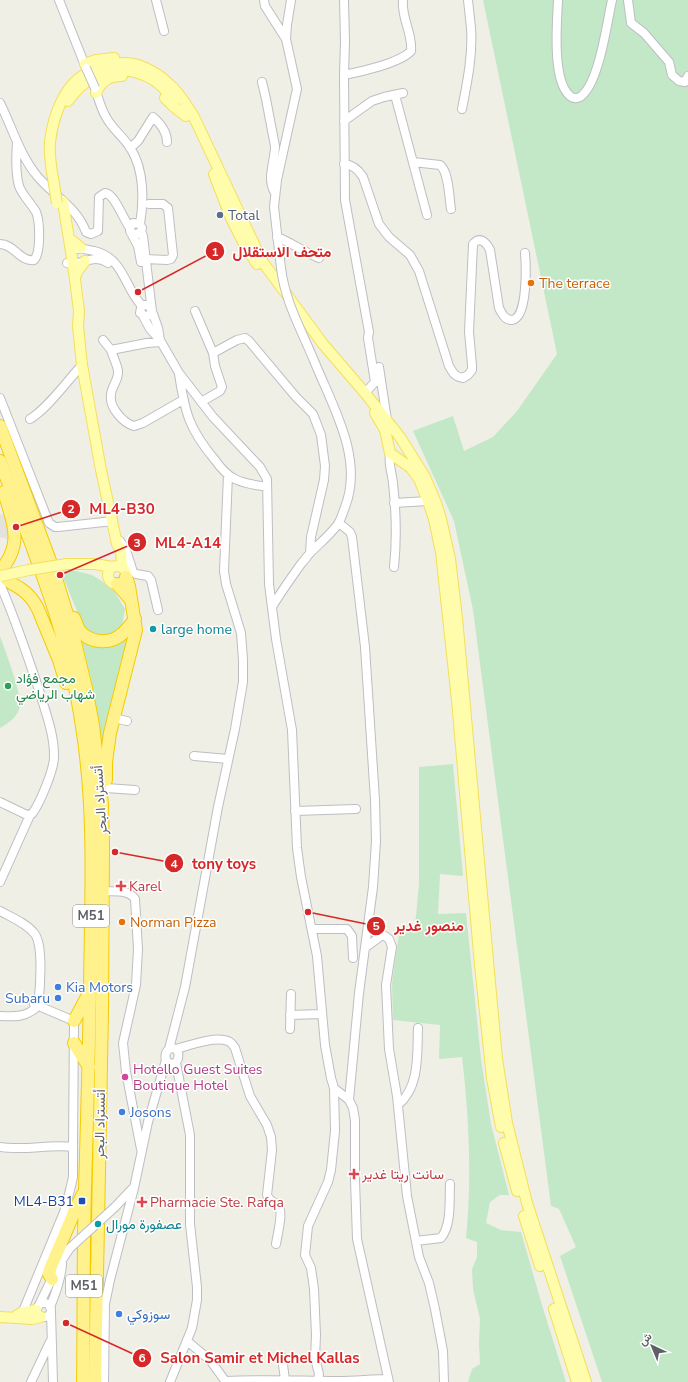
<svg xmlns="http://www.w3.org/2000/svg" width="688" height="1382" viewBox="0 0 688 1382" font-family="'Nunito Sans',Vazirmatn,sans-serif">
<rect width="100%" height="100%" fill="#f0efe5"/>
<!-- industrial -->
<path fill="#e3e2dd" d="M 6,513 L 12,540 L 0,537 L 0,515 Z"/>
<!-- green -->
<path fill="#c2e8c7" d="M 483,0 L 688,0 L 688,1382 L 602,1382 L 560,1256 L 576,1247 L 559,1209 L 551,1206 L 473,610 L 454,521 L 413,431 L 453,416 L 464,451 L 493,437 L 517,411 L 557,354 Z
M 72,570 L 92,575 L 100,580 L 114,591 L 125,609 L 122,626 L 115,633 L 106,636 L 90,634 L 84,628 L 61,572 Z
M 0,636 C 5,650 21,692 20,705 C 19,716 9,723 0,728 Z
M 126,636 L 130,636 L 113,696 L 102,745 L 91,678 L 82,641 C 97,650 115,650 126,636 Z
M 453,764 L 463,876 L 440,874 L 438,914 L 466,913 L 481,1059 L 491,1124 L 509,1195 L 500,1195 L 490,1202 L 486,1223 L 501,1230 L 521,1232 L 542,1305 L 566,1382 L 468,1382 L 472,1369 L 480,1364 L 479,1343 L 480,1319 L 473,1289 L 472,1269 L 477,1257 L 477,1242 L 466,1238 C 472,1179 469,1116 462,1057 L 439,1059 L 440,1025 L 393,1020 L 392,983 L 400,927 L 415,926 L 419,884 L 419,767 Z"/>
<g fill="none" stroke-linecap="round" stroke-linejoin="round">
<defs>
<path id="minor" d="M 59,0 L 86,68
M 156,0 L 164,31
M 264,0 L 265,6 L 286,39
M 344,0 L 345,42 L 344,75 L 345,200 L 369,332 L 368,338 L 375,382 L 365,393
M 558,0 C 557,23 552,79 569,95 C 572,98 576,99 580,97 C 599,85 607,22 612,0
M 628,0 L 631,23 L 644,33 L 669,62 L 672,75 L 679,81 L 685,82 L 688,76
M 344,75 C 360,72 400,63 411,51 C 413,34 401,18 403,0
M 262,82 L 266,99 L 275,146 C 275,162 266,178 275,193
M 95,88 C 98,97 101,109 106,117 C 112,129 124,137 131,149 C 144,170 144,200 140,224
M 395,95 L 427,215
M 0,103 C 12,127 20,156 38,177 C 54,196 77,207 86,232 L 91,234 L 98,231 L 99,197 L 105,193 C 115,194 123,219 130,228
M 462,109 C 467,83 473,55 471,28 C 470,19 469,9 468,0
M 344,121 L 372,101 L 384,97 L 403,93
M 130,148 L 138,141 L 153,117 C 161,124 167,132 167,142
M 413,162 L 440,165 C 449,172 449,197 451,209
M 344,164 C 353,165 358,169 363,177 L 379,224 L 389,237 L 410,255 L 419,271 L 449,366 C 453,373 455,377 463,378 L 468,375 L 472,370 L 472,365 L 469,332 L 473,244 C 480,236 486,242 490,250 L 499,308 C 502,314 505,320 512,320 C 528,318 526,265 525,253
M 141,231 L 143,236 L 151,303 L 152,311 L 150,315 L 146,316 L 140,313 L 141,308 L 144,305 L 148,305 L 151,309
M 131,233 L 136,234 L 140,233 L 142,228 L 140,224 L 133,223 L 130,228 L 130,231 L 138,246 L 141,262
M 277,237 C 292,243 304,252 319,258
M 0,244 C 14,244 20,262 34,260 C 41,253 40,221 36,212 C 31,203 22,195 19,186 C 15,172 16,156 17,142
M 75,249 C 82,248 88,250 94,251 C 124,258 124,287 142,306
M 145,259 L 167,260 L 171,259 L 173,255 L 168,208 L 163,204 L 149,204
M 67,263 C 83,267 92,252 108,263
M 281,268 L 274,207 L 277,180 L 297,89 L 286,39 L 287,25 L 291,0
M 152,311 L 158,328 L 160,340
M 195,311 L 213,353 L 215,366 L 222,387 L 220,391 L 201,402
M 143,316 L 150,329 L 160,340 L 179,373 L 213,417 L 260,467 L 267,479 L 269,584 L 276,639 L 292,730 L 297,848 L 301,877 L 317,956 L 325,1045 L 331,1078 L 334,1088 L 349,1100 L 353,1108 L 355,1120 L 355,1180 L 357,1239 L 389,1382
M 103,340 L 111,350
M 161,342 L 147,343 L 111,350 C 113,357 117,364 118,371 C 119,380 111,387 111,395 C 109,407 123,423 134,426 L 143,423 L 183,400
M 213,353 L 237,340 L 245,338 L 249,341 L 296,397 L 313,414 L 321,435 L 325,466 L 324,480 L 311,537 L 310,553
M 379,367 L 387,420
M 179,374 C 185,413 189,429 215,460 C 220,467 226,475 235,479 C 244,484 257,485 267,487
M 0,398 L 49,523 L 55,527 L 58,527 L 113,521
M 30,419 C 47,409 68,380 82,365
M 390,453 C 388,463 392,473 393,483 C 396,511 397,539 394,567
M 394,503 L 428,501
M 339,523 L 350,532 L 352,537 L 365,647 L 375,800 L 376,841 L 373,887 L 359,993 L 349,1100
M 120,541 L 126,550 L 133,572 L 136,574 L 148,576 L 151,580 L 158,610
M 0,584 C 15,618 27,654 39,690 C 45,711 54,733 54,755 C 55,768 40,803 32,814 L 27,815 L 0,802
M 272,607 C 281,592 291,578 301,564 C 305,560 307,556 311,552 C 320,543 330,535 338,524 C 341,519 343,513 345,507 C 364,459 333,407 315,363
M 114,718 L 127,721
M 194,756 L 228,759
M 106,788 L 135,790
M 295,811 L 356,809
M 0,882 L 30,815
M 103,891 C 114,892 129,889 135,899 L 138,949 L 136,985 L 123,1043 L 126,1072 L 141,1149
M 0,911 C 11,917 26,923 34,933 C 44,944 40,990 38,1006 C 27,1017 15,1017 0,1016
M 312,929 L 347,929 L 352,936 L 353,958
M 366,947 L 381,936 L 385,936 L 389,939 L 392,947 L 386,985 L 389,1049 L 397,1096 L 407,1196 L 419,1257 L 429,1283 L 435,1309 L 443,1351 L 444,1382
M 290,1015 L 321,1014
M 290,1029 L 291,994
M 169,1049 L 185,987 L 218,807 L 235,729 L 243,682 L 243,660 L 241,633 L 226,584 L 224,571 L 228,475
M 176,1049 C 190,1045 215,1036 228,1041 C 231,1042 233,1045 235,1048 L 250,1096 L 267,1125 L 271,1137 L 272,1150 L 267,1195 C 269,1201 274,1201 278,1206 C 284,1211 277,1236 276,1244
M 398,1105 C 420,1087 417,1054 418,1028
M 0,1147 C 25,1151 49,1144 73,1147
M 115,1207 L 132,1189
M 416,1241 L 441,1238 C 452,1224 449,1201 450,1184
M37 1310a7 7 0 1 1 14 0a7 7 0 1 1-14 0Z
M 40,1303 L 58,1266 L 70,1248
M 50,1307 C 56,1293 61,1279 62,1264
M 51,1312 L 53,1382
M 21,1316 L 64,1212 L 70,1190 L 73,1177 L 73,1147 L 74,1021 L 34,1004
M 187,1341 L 210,1360 L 226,1382
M 282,1357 L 285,1380
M 226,1381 C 264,1379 302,1381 339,1381 C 356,1381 372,1379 388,1379
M 318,1381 L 319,1374 L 315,1358 L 316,1335 L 314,1289 L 311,1268 L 305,1255 L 308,1226 L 328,1182 L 331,1170 L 335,1131 L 334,1088
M 31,1382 L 50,1342
M 104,1382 L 105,1304 L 110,1280 L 134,1188 L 148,1122 L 166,1060
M 170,1382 L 192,1328 L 197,1300 L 197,1287 L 190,1224 L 190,1135 L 176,1063 C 179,1058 180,1054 176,1049 C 168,1046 164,1053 166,1060 L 170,1064 L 176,1063"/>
<path id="major" d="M 85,64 L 96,60 L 114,58
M 96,93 C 101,81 109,76 122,76
M 165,98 L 174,107 L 186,116
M 68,101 C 90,71 118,61 152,79 C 161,84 168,93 175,100
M 214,174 L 231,218 L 243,242 L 257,264
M 53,178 C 51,167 49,154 50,142 C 52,123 59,101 71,86 C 86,68 116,59 138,65 C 149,69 161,76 169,84 C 179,92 186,105 193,115 L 262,261 L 323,344 L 365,393 L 400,437 L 425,477 L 436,503 L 441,519 L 450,559 L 457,618 L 490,983 L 497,1059 L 507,1123 L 527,1203 L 586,1382
M 63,202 L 73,264 L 79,311 L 78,326 L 82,365 L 101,470 L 117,544 L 121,550 L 122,567
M 69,238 L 81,248
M 75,278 L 77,272 L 85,261
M 375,413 L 385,430 L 390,453 L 411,468 L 419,479 L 428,501 L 434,519 L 441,552 L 457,700 L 480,965 L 492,1078 L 501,1127
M 67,564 L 95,564 L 112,567
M108 575a9 9 0 1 1 18 0a9 9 0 1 1-18 0Z
M 504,1143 L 517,1191
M 524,1216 L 540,1266
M 554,1309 L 577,1382
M 16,1316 L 21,1313 L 36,1310
M 0,1317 L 32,1319 L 41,1317"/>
<path id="highway" d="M 0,426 L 53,569 L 72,630 L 86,688 L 93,725 L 102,804 L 103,845 L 102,1011 L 95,1382
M 0,461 C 32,546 67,630 81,720 C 96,809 91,898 90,987 C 89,1055 87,1122 85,1189 C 83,1254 84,1318 83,1382
M 0,571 C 24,544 13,522 4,492
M 4,575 C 7,583 15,584 21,589 C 29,594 34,601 38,609 L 59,660 L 66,683
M 117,584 L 131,600
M 74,618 C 76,622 77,626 79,630 C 89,643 110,645 122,634 C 127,630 131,624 135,619
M 106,780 L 106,762 L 110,733 L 136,630 L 129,586 L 126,577
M 74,1021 L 89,993
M 74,1043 L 89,1067
M 52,1279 L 49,1274 L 50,1269 L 76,1208 L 83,1194"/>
</defs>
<!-- minor casing -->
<use href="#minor" stroke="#bdbec4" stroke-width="10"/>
<!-- major casing -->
<use href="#major" stroke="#f4df5a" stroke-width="12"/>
<!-- highway casing -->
<use href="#highway" stroke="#f5cb00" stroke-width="14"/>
<!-- minor -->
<use href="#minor" stroke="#fff" stroke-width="8"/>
<!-- major -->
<use href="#major" stroke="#fffdab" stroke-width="10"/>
<!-- highway -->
<use href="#highway" stroke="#fff28d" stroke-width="12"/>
<defs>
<path id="minor-bridge" d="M 86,68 L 95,88
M 281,268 C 285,302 302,331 315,363
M 70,1248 L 115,1207"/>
<path id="major-bridge" d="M 53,178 L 57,203
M 1,576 L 29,570 L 67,564"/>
</defs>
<!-- minor-bridge casing -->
<use href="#minor-bridge" stroke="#bdbec4" stroke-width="10" stroke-linecap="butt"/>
<!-- major-bridge casing -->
<use href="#major-bridge" stroke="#f4df5a" stroke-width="12" stroke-linecap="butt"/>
<!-- minor-bridge -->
<use href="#minor-bridge" stroke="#fff" stroke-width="8"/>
<!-- major-bridge -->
<use href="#major-bridge" stroke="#fffdab" stroke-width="10"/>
</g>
<!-- markers -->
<circle fill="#5c6f8a" stroke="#fff" stroke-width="1.5" cx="220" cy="215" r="4"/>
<g fill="#e8710a" stroke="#fff" stroke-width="1.5">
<circle cx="531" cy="283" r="4"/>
<circle cx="122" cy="922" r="4"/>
</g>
<g fill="#0f9aa8" stroke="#fff" stroke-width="1.5">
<circle cx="153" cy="629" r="4"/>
<circle cx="98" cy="1224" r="4"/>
</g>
<circle fill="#2e9e5b" stroke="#fff" stroke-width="1.5" cx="8" cy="686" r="4"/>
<g fill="#e0444e" stroke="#fff" stroke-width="1.5">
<path d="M119 880h4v4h4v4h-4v4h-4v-4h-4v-4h4z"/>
<path d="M352 1168h4v4h4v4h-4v4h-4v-4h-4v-4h4z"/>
<path d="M140 1196h4v4h4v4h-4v4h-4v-4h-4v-4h4z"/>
</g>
<g fill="#3f7fe0" stroke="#fff" stroke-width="1.5">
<circle cx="58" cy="987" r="4"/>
<circle cx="58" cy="998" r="4"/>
<circle cx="122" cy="1112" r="4"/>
<circle cx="119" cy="1314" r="4"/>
</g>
<circle fill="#d1479c" stroke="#fff" stroke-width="1.5" cx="125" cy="1077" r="4"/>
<rect fill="#1a4fb4" stroke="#fff" stroke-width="1.5" x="78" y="1197" width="8" height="8" rx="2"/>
<g text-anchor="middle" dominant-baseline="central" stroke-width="3" stroke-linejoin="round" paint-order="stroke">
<!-- shield labels -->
<g fill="#fff" stroke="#8e9094" stroke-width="1">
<rect x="73" y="905" width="36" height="22" rx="3"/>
<rect x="66" y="1275" width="36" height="22" rx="3"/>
</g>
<g font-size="13" font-weight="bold" fill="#5d6066">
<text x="91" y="916">M51</text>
<text x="84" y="1286">M51</text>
</g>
<!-- service labels -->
<g font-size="14" fill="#4e5e75" stroke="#fff" text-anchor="start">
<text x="228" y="215">Total</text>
</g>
<!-- food labels -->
<g font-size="14" fill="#c56008" stroke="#fff" text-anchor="start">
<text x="539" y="283">The terrace</text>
<text x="130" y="922">Norman Pizza</text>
</g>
<!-- culture labels -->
<g font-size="14" fill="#0d838f" stroke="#fff" text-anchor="start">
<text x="161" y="629">large home</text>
<text x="106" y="1224">عصفورة مورال</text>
</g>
<!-- leisure labels -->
<g font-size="14" fill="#27864d" stroke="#fff" text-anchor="start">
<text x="16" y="678">مجمع فؤاد<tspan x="16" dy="16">شهاب الرياضي</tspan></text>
</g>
<!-- street labels -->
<g font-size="14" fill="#5d6066" stroke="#fff">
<text transform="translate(100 800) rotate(-94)">أتستراد البحر</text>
<text transform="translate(100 1124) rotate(-89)">أتستراد البحر</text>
</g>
<!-- health labels -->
<g font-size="14" fill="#be3a42" stroke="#fff" text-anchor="start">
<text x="129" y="886">Karel</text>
<text x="362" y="1174">سانت ريتا غدير</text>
<text x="150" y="1202">Pharmacie Ste. Rafqa</text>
</g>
<!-- shop labels -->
<g font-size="14" fill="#366cbe" stroke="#fff" text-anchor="start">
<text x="66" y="987">Kia Motors</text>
<text x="50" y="998" text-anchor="end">Subaru</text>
<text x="130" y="1112">Josons</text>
<text x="127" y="1314">سوزوكي</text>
</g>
<!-- hotel labels -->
<g font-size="14" fill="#b23c85" stroke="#fff" text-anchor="start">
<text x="133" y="1069">Hotello Guest Suites<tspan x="133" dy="16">Boutique Hotel</tspan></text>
</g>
<!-- transit labels -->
<g font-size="14" fill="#164399" stroke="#fff" text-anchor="end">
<text x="74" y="1201">ML4-B31</text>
</g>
</g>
<!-- callouts -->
<path fill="none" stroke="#d62828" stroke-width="1.5" d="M138 292L215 251M16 527L71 509M60 575L137 542M115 852L174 863M308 912L376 926M66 1323L142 1358"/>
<g fill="#d62828" stroke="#fff" stroke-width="1.5">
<circle cx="138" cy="292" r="4"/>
<circle cx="16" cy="527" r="4"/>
<circle cx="60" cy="575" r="4"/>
<circle cx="115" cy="852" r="4"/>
<circle cx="308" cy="912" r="4"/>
<circle cx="66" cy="1323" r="4"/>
<circle cx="215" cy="251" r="10"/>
<circle cx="71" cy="509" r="10"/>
<circle cx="137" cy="542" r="10"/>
<circle cx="174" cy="863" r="10"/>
<circle cx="376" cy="926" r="10"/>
<circle cx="142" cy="1358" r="10"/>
</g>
<g font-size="12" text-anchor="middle" font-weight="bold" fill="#fff">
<text x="215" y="256">1</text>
<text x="71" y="513">2</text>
<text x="137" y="547">3</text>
<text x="174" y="868">4</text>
<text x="376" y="930">5</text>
<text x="142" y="1362">6</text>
</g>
<g font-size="15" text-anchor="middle" font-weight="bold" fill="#d62828" stroke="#fff" stroke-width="3" stroke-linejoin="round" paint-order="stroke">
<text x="282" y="257">متحف الاستقلال</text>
<text x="122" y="514">ML4-B30</text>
<text x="188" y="548">ML4-A14</text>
<text x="224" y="869">tony toys</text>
<text x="429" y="931">منصور غدير</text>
<text x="260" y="1363">Salon Samir et Michel Kallas</text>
</g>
<!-- north arrow -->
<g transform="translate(652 1346) rotate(316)" stroke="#ffffff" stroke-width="3" paint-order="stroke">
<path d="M0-3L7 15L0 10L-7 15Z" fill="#5d6066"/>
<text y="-6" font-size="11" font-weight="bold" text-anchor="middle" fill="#5d6066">ش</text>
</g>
</svg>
